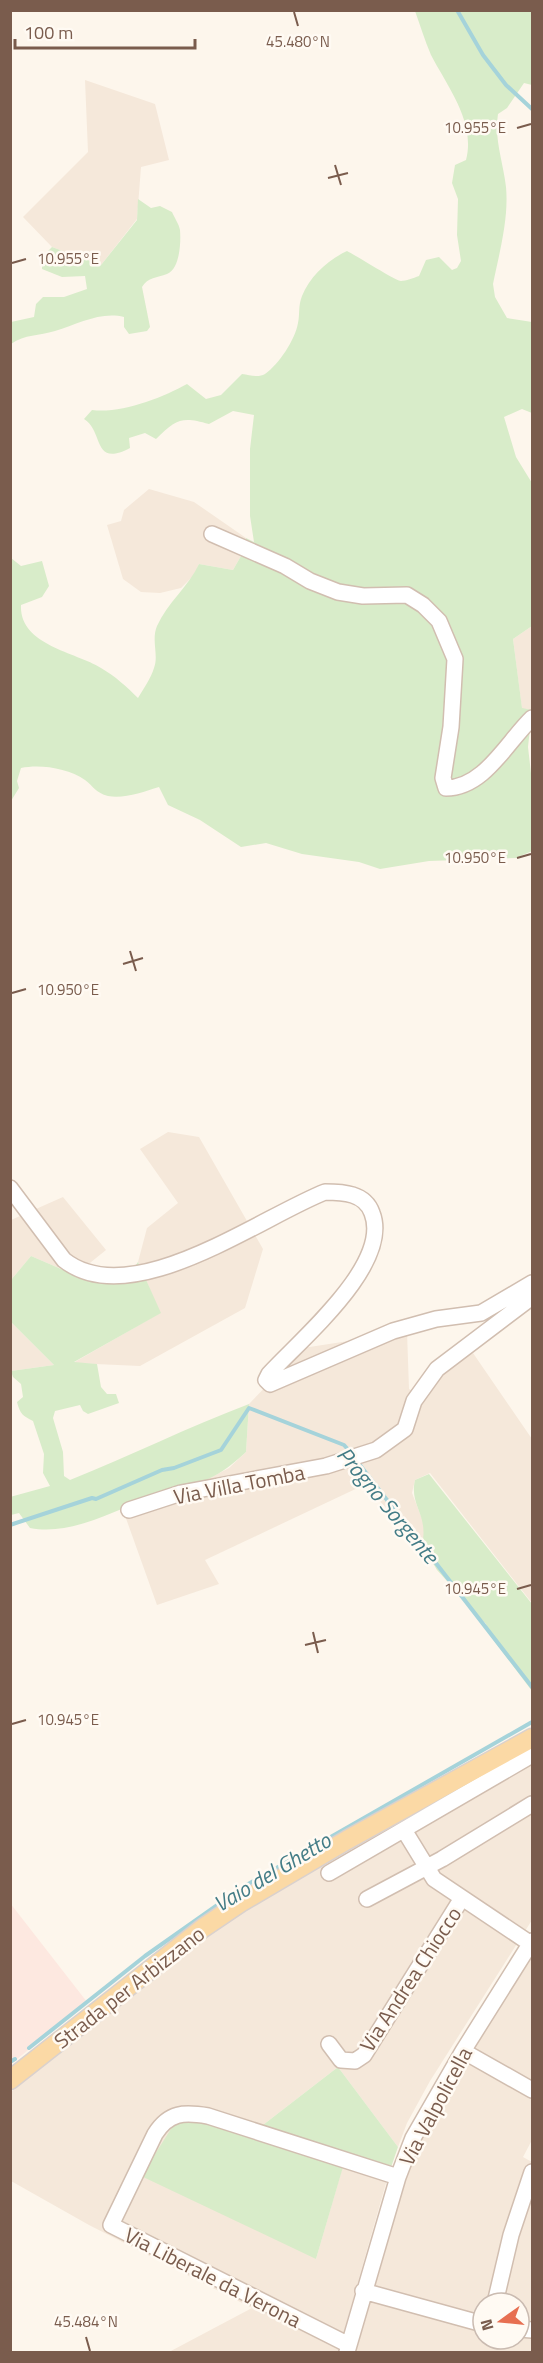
<svg xmlns="http://www.w3.org/2000/svg" width="543" height="2363" viewBox="0 0 543 2363" font-family="'Titillium Web',sans-serif">
<rect width="100%" height="100%" fill="#fdf6ec"/>
<!-- residential -->
<path fill="#f5e8da" fill-rule="evenodd" d="M 85,80 L 155,104 L 169,160 L 141,167 L 137,219 L 101,265 L 52,247 L 23,217 L 88,152 Z
M 149,489 L 194,502 L 246,538 L 241,556 L 233,570 L 199,564 L 194,575 L 181,588 L 160,593 L 141,592 L 123,579 L 107,525 L 121,521 L 124,510 Z
M 532,626 L 532,710 L 522,709 L 513,639 Z
M 168,1132 L 199,1137 L 263,1249 L 245,1308 L 140,1366 L 73,1363 L 160,1313 L 138,1262 L 147,1228 L 178,1203 L 140,1149 Z
M 63,1197 L 106,1250 L 75,1275 L 31,1256 L 11,1280 L 11,1220 Z
M 11,1322 L 54,1365 L 11,1371 Z
M 407,1332 L 409,1389 L 426,1399 L 431,1385 L 457,1360 L 473,1353 L 532,1439 L 532,1603 L 430,1473 L 415,1480 L 412,1493 L 426,1529 L 422,1545 L 364,1485 L 205,1560 L 219,1584 L 157,1605 L 123,1510 L 191,1488 L 229,1468 L 246,1452 L 249,1404 L 303,1348 Z
M 532,1747 L 532,1920 L 430,2081 L 407,2123 L 398,2147 L 338,2067 L 263,2125 L 178,2118 L 316,2259 L 343,2166 L 388,2176 L 338,2352 L 169,2352 L 252,2308 L 89,2225 L 11,2181 L 11,2092 L 198,1941 L 236,1914 Z
M 532,1953 L 532,2140 L 523,2157 L 532,2162 L 532,2352 L 356,2352 L 405,2182 L 423,2130 ZM 483,2303 L 519,2303 L 519,2339 L 483,2339 Z"/>
<!-- commercial -->
<path fill="#fde8e0" d="M 10,1903 L 87,2002 L 11,2064 L 10,2064 Z"/>
<!-- green -->
<path fill="#d8ecc9" d="M 415,11 L 532,11 L 532,85 L 524,83 L 507,108 L 498,114 C 494,140 503,161 506,187 C 509,219 499,254 493,284 L 495,297 L 507,318 L 532,322 L 532,417 L 532,413 L 522,409 L 504,417 L 516,457 L 532,483 L 532,626 L 513,639 L 522,708 L 532,710 L 528,747 L 532,782 L 532,851 L 516,858 L 429,861 L 380,869 L 359,862 L 302,854 L 266,843 L 241,847 L 200,820 L 168,805 L 159,787 C 143,792 124,799 108,796 C 96,793 93,786 85,780 C 68,768 40,764 21,768 L 17,781 L 19,788 L 11,801 L 11,558 L 21,566 L 42,561 L 49,586 L 42,597 L 21,605 C 19,645 75,652 101,668 C 115,676 127,687 138,698 C 144,688 151,678 154,668 C 159,655 151,640 157,626 C 167,603 189,586 199,564 L 233,570 L 241,556 L 246,538 L 254,542 L 250,516 L 250,449 L 254,415 L 233,411 L 209,424 C 182,416 176,419 156,439 L 145,433 L 129,438 L 130,448 C 92,468 104,431 84,419 L 92,410 C 120,414 162,398 187,384 L 206,399 L 221,395 L 242,374 C 250,375 258,378 265,374 C 279,364 295,340 298,323 C 300,314 298,306 302,296 C 310,276 328,260 347,251 C 357,256 396,281 401,281 C 406,281 413,278 419,276 L 426,260 L 439,257 L 452,270 L 457,268 L 461,261 L 457,235 L 458,199 L 452,183 L 455,165 L 466,160 C 476,122 447,86 431,55 C 425,41 420,25 415,11 Z
M 138,199 L 151,208 L 160,206 L 172,212 C 174,217 179,224 180,230 C 181,242 180,269 167,274 C 157,278 148,277 142,287 L 150,327 L 147,331 L 129,334 L 124,327 L 124,317 C 101,311 78,324 55,331 C 39,336 25,334 11,344 L 11,322 L 34,317 L 36,304 L 43,297 L 64,297 L 87,289 L 85,276 L 62,277 L 42,269 L 42,257 L 52,247 L 101,265 L 137,220 Z
M 31,1256 L 75,1275 L 86,1266 L 130,1274 L 138,1262 L 161,1313 L 74,1362 L 97,1364 L 101,1387 L 107,1394 L 116,1394 L 119,1403 L 88,1414 L 83,1411 L 80,1405 L 55,1411 L 53,1418 L 63,1452 L 64,1476 L 70,1480 C 130,1456 188,1427 249,1404 L 246,1452 C 211,1485 195,1483 153,1497 C 113,1510 73,1536 30,1528 L 19,1513 L 11,1515 L 10,1497 L 50,1486 L 43,1473 L 44,1454 L 33,1421 C 23,1416 20,1414 17,1402 L 23,1397 L 21,1384 L 13,1377 L 11,1371 L 54,1365 L 11,1322 L 11,1280 Z
M 429,1474 L 532,1604 L 532,1691 L 489,1634 L 486,1624 L 437,1570 L 422,1545 C 429,1514 409,1506 415,1480 Z
M 338,2067 L 398,2147 L 388,2176 L 343,2167 L 316,2259 L 141,2176 L 178,2118 L 263,2125 Z"/>
<g fill="none" stroke-linecap="round" stroke-linejoin="round">
<!-- stream -->
<path stroke="#a5d3da" stroke-width="4" d="M 457,10 L 483,55 L 506,85 L 532,109
M 356,1460 L 532,1687
M 10,1525 L 92,1498 L 96,1499 L 162,1470 L 174,1468 L 221,1450 L 249,1408 L 344,1445 L 352,1454
M 29,2048 L 145,1956 L 243,1887 L 532,1722
M 10,2062 L 15,2059"/>
<defs>
<path id="minor" d="M 212,534 L 285,566 L 310,581 L 338,592 L 363,596 L 407,595 L 423,605 L 439,621 L 455,659 L 451,727 L 443,778 L 446,788 C 484,788 507,742 532,718
M 10,1188 L 64,1260 C 131,1313 259,1218 325,1192 C 343,1192 365,1193 372,1213 C 392,1264 301,1339 269,1374 L 266,1380 L 270,1384 L 393,1331 L 436,1319 L 481,1313 L 532,1283
M 129,1510 L 181,1493 L 326,1466 L 376,1450 L 405,1429 L 414,1401 L 437,1369 L 532,1297
M 404,1830 L 434,1879 L 531,1944
M 329,1873 L 532,1755
M 367,1899 L 442,1859 L 532,1804
M 329,2044 L 341,2060 L 355,2061 L 364,2055 L 462,1898
M 463,2051 L 532,2090
M 363,2291 L 483,2324
M 495,2303 L 511,2235 L 532,2172
M 519,2329 L 532,2330
M 349,2345 L 111,2225 L 155,2134 C 169,2112 184,2112 208,2116 L 398,2177
M 347,2352 L 398,2177 L 413,2138 L 463,2051 L 532,1941"/>
<path id="major" d="M 10,2080 L 203,1928 L 240,1903 L 347,1840 L 532,1738"/>
</defs>
<!-- minor casing -->
<use href="#minor" stroke="#d1beb0" stroke-width="18"/>
<!-- major casing -->
<use href="#major" stroke="#dad1cd" stroke-width="21"/>
<!-- minor -->
<use href="#minor" stroke="#fff" stroke-width="15"/>
<!-- major -->
<use href="#major" stroke="#fbd9a5" stroke-width="18"/>
</g>
<!-- ticks -->
<path fill="none" stroke="#7a5c4d" stroke-width="2" d="M 294,12 L 298,26M 517,128 L 531,124M 335,165 L 341,185M 328,178 L 348,173M 12,263 L 26,259M 517,858 L 531,854M 130,951 L 136,971M 123,964 L 143,958M 12,993 L 26,989M 517,1589 L 531,1585M 313,1632 L 318,1653M 305,1645 L 326,1640M 12,1724 L 26,1720M 86,2337 L 90,2351"/>
<g text-anchor="middle" dominant-baseline="central" stroke-width="5" stroke-linejoin="round" paint-order="stroke">
<!-- street labels -->
<g font-size="21" fill="#7a5c4d" stroke="#fffaf3">
<text transform="translate(239 1484) rotate(-11)">Via Villa Tomba</text>
<text transform="translate(410 1979) rotate(-57)">Via Andrea Chiocco</text>
<text transform="translate(129 1987) rotate(-38)">Strada per Arbizzano</text>
<text transform="translate(435 2106) rotate(-62)">Via Valpolicella</text>
<text transform="translate(213 2277) rotate(27)">Via Liberale da Verona</text>
</g>
<!-- water labels -->
<g font-size="22" font-style="italic" fill="#437c86" stroke="#fffaf3">
<text transform="translate(388 1505) rotate(50)">Progno Sorgente</text>
<text transform="translate(272 1872) rotate(-31)">Vaio del Ghetto</text>
</g>
</g>
<g font-size="15" text-anchor="middle" fill="#7a5c4d" stroke="#fffaf3" stroke-width="5" stroke-linejoin="round" paint-order="stroke">
<text x="298" y="47">45.480°N</text>
<text x="475" y="133">10.955°E</text>
<text x="68" y="264">10.955°E</text>
<text x="475" y="863">10.950°E</text>
<text x="68" y="995">10.950°E</text>
<text x="475" y="1594">10.945°E</text>
<text x="68" y="1725">10.945°E</text>
<text x="86" y="2327">45.484°N</text>
</g>
<!-- border -->
<rect width="543" height="2363" fill="none" stroke="#7a5c4d" stroke-width="24"/>
<!-- north arrow -->
<g transform="translate(501 2321) rotate(255)"><circle r="28" fill="#fffaf3" stroke="#cabbb1" stroke-width="1.5"/>
<path d="M0-4.5L10 22L0 15L-10 22Z" fill="#e76f51"/>
<text y="-9" font-size="16" font-weight="bold" text-anchor="middle" fill="#7a5c4d">N</text>
</g>
<!-- scale -->
<path d="M15 39v9h180v-9" fill="none" stroke="#7a5c4d" stroke-width="3"/>
<text x="24" y="39" font-size="18" fill="#7a5c4d" stroke="#fffaf3" stroke-width="4.5" paint-order="stroke">100 m</text>
</svg>
